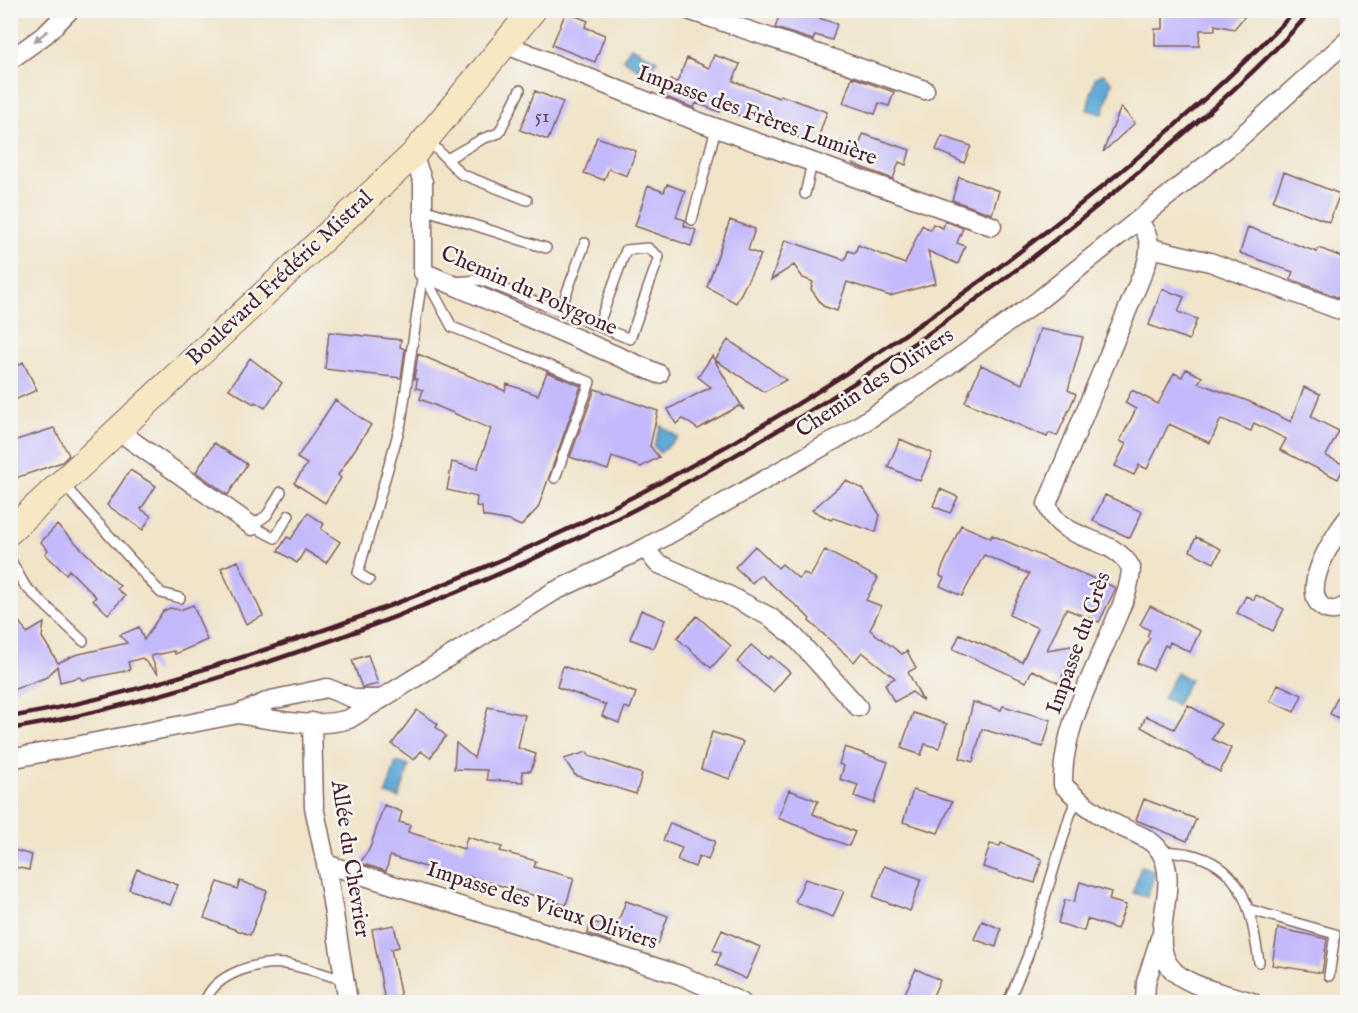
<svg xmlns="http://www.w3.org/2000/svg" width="1358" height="1013" viewBox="0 0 1358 1013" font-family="'IM FELL English',serif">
<rect width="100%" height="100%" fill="#f6f6f2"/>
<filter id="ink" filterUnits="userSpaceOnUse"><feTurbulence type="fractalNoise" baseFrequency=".0167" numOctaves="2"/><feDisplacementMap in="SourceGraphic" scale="12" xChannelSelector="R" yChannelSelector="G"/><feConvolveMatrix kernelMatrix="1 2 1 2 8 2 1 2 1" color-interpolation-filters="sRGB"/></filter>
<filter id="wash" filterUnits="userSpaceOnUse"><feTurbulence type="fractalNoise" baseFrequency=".008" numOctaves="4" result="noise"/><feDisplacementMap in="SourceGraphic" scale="24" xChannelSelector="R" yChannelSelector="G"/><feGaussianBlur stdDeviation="1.35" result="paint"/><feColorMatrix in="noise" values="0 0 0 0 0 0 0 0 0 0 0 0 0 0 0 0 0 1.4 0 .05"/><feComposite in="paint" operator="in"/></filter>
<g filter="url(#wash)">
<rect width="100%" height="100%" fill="#f0e4c9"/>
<!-- water -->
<path fill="#5eaad7" stroke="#546481" stroke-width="1.5" d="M 631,47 L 657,60 L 650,77 L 623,59 Z
M 1103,74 L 1112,82 L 1103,114 L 1087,110 L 1095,78 Z
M 661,426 L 678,437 L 660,453 L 654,446 Z
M 1177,673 L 1190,680 L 1176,705 L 1163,698 Z
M 396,762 L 409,766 L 399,798 L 386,794 Z
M 1141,866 L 1156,871 L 1147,897 L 1133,893 Z"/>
<g id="blocks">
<!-- building -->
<path fill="#c3b9fb" d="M 781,10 L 794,10 L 837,24 L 832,40 L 815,35 L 813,40 L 775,28 Z
M 1163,10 L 1236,10 L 1245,16 L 1234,29 L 1215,25 L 1215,30 L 1200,30 L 1199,46 L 1155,46 L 1155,29 L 1163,29 Z
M 566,12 L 588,21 L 585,27 L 605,35 L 595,62 L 552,45 Z
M 714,55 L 740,64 L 733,81 L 779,98 L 780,95 L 827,112 L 816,144 L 722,109 L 720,112 L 696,103 L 694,108 L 666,97 L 671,80 L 677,82 L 687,58 L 709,68 Z
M 852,77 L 894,92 L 889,106 L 879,103 L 875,114 L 843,103 Z
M 535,91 L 563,102 L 548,140 L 520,130 Z
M 1121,107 L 1135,123 L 1103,152 Z
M 863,134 L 910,150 L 906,165 L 899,162 L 893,179 L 853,164 Z
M 942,136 L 971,146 L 964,163 L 936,150 Z
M 597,137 L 636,151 L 627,176 L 609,169 L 604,180 L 584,173 Z
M 1284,172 L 1340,194 L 1329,222 L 1273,201 Z
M 959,177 L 999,191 L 992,214 L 952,200 Z
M 667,184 L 685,191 L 676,217 L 685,220 L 684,226 L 696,230 L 691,246 L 635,226 L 648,186 L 664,192 Z
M 730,220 L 755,229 L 748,250 L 761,255 L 736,303 L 707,287 Z
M 945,221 L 963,228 L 957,243 L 965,246 L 958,264 L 928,251 L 936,283 L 890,296 L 847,282 L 837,311 L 823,306 L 811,289 L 813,282 L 803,278 L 794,265 L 771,280 L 785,240 L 845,260 L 848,251 L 855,253 L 858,245 L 905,264 L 922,225 L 930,230 L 933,224 L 943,228 Z
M 1248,227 L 1317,252 L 1319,248 L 1347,259 L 1347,301 L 1290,279 L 1293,272 L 1240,253 Z
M 1162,289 L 1184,297 L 1178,312 L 1197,319 L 1189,340 L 1149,325 Z
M 1040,329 L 1083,337 L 1068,390 L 1076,394 L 1057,436 L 1049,433 L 1047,437 L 965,402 L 981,365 L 1022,384 Z
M 329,332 L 401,340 L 400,347 L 405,349 L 401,378 L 325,369 Z
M 728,340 L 760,361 L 786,380 L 764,392 L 715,360 Z
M 418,354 L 505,391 L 507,384 L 538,395 L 547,372 L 581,386 L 538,508 L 521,526 L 510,521 L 483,516 L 482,507 L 476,506 L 477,497 L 447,490 L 452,462 L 477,469 L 491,429 L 420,399 L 423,390 L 416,388 L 417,379 L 414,379 Z
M 712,356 L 744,410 L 739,406 L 698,429 L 683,419 L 676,424 L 668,409 L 711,387 L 698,377 Z
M 250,358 L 282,383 L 265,408 L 255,402 L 254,404 L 229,389 Z
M 23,362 L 37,390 L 10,402 L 10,371 Z
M 1186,369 L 1202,377 L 1198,383 L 1248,401 L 1291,422 L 1304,387 L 1320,394 L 1311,417 L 1339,431 L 1326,456 L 1345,465 L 1338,479 L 1280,450 L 1286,439 L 1254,423 L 1251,431 L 1221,419 L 1210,443 L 1169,424 L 1147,469 L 1139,465 L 1134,475 L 1115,466 L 1126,444 L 1120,441 L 1136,409 L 1125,403 L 1132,390 L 1158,404 L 1174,373 L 1182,377 Z
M 595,389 L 658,411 L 650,446 L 659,457 L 641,467 L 612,457 L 608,470 L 570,457 Z
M 335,400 L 371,425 L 338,475 L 341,478 L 325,503 L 294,483 L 307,464 L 297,458 Z
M 54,428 L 69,455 L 62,462 L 10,480 L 10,442 Z
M 900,439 L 932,453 L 920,481 L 888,467 Z
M 214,443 L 247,464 L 228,495 L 196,472 Z
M 130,470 L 156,486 L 141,509 L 151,516 L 143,530 L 107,505 Z
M 846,481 L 863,489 L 880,515 L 876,532 L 833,518 L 831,520 L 812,510 Z
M 940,489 L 958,497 L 950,513 L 933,506 Z
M 1105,495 L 1142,512 L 1130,538 L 1093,521 Z
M 308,513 L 324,524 L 321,529 L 340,542 L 326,563 L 305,550 L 297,563 L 278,551 L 287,537 L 291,539 Z
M 57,525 L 120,586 L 117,589 L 125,596 L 108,614 L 93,600 L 96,597 L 69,570 L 66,574 L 45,554 L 48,550 L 41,542 Z
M 961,525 L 991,538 L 992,535 L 1116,588 L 1099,622 L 1066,609 L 1047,650 L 1077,645 L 1059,683 L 1032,670 L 1026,682 L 953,649 L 960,634 L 1022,662 L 1038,628 L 1009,615 L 1029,574 L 984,555 L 962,596 L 940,586 L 944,578 L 940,576 L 941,571 Z
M 1196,537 L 1221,549 L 1214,563 L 1190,551 Z
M 755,546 L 778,568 L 782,564 L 799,579 L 804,573 L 810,577 L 825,550 L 878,578 L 866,600 L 881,606 L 870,630 L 902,654 L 907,651 L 916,668 L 908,672 L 923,701 L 912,692 L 894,702 L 885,684 L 895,678 L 862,652 L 854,662 L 809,621 L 810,619 L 800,609 L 760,575 L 752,583 L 735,567 Z
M 238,561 L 263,616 L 246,624 L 221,568 Z
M 1256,595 L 1284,609 L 1273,631 L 1237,613 L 1246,596 L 1254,600 Z
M 193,605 L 207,640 L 175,654 L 174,651 L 151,656 L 158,674 L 142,658 L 128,662 L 130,670 L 82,680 L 80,677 L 60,682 L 57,666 L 47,677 L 10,691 L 10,609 L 27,633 L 44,623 L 42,637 L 58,663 L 75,655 L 127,643 L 120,635 L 139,627 L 144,640 L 163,611 L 170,608 L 180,610 Z
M 1150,606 L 1200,631 L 1190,652 L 1170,642 L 1168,647 L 1165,645 L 1153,670 L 1137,663 L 1150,638 L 1147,636 L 1150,630 L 1140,625 Z
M 641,610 L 665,620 L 654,648 L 630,639 Z
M 697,616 L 731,646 L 711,668 L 677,638 Z
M 751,645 L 768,659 L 771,656 L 790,672 L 773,692 L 737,662 Z
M 368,655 L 378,684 L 362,688 L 352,660 Z
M 563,666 L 636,693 L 630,709 L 625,707 L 619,723 L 602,716 L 606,705 L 557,687 Z
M 1347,675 L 1347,722 L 1330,714 Z
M 1278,684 L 1302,695 L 1294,712 L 1270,701 Z
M 973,702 L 1001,710 L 1003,706 L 1051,720 L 1043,747 L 982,729 L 973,762 L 960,758 Z
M 1188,705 L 1221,724 L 1212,739 L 1231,748 L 1220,772 L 1141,727 L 1146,716 L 1174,729 Z
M 488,707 L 525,715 L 518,748 L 536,754 L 531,771 L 522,771 L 523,782 L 487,780 L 487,770 L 454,769 L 456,743 L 474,758 Z
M 417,710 L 438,724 L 436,727 L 446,736 L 430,758 L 421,751 L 414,760 L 392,744 Z
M 913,713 L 947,724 L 939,748 L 925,744 L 921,755 L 901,748 Z
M 712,732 L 743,742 L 730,779 L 701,769 Z
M 845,747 L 888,762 L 874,803 L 854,796 L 858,785 L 840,779 L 844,766 L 839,764 Z
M 587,752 L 590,756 L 642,774 L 636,794 L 575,775 L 564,759 Z
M 789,790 L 818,801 L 813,814 L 855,832 L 849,846 L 778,818 Z
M 913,790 L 952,802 L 938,833 L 903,822 Z
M 1144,799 L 1196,819 L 1187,841 L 1136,820 Z
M 384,805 L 402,812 L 399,822 L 410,825 L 408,832 L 464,849 L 467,837 L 502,847 L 500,851 L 536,861 L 534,867 L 574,878 L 566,905 L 468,876 L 467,880 L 390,856 L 386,871 L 360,863 L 370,848 Z
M 670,823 L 715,841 L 708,860 L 699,856 L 695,867 L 677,860 L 682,848 L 663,841 Z
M 1001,843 L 1042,859 L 1035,883 L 983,867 L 990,844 L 1000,846 Z
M 10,849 L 32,855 L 29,870 L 10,866 Z
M 884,866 L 921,879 L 910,911 L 873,897 Z
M 137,869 L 178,885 L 170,905 L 129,889 Z
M 805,879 L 844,891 L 833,917 L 795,902 Z
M 240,881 L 267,891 L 250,935 L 204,918 L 218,882 L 237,889 Z
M 1080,882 L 1111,892 L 1109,900 L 1126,905 L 1117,929 L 1087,919 L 1084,931 L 1058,923 L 1065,900 L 1074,902 Z
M 626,901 L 668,916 L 658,943 L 616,927 Z
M 590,921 L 616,929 L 611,942 L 588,934 Z
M 982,921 L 1001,929 L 996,947 L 974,939 Z
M 394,925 L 399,947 L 391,949 L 402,1002 L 385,1002 L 372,929 Z
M 1278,928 L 1327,939 L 1322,973 L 1272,965 Z
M 722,930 L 760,947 L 746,979 L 716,965 L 721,953 L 713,950 Z
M 916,969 L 940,980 L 930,1002 L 901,1002 Z"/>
</g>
</g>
<g filter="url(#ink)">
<use href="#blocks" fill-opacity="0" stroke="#846462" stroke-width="1.5"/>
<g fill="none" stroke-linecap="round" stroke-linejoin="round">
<defs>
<path id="lane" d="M 427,139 L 461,174 L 527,200
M 447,159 L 482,139 L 499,133 L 520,90
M 805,194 L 812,163
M 423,209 L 546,248
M 692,220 L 716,128
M 424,275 L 452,327 L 590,382 L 555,478
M 454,282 L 481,280 L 630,339 L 659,257 L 648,248 L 626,250 L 598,326
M 560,311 L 585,243
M 63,484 L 161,593 L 180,598
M 281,492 L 267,515 L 252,526 L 275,538 L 289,515
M 10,559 L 25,586 L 83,641
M 369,580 L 358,573 L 401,423 L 423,272
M 1160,851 C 1172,852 1186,852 1197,856 C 1247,871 1252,918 1259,962
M 1251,910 L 1335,934 L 1329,976
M 205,1002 C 214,974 257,961 285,964 C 305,967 326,975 345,980
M 1008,1002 L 1027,958 L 1070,815 L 1077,799"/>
<path id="street" d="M 688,10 L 925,90
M 507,45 L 691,119 L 992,226
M 10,60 L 46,34 L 70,10
M 413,155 L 423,182 L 423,272 L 659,374
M 1138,220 C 1150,236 1152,246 1146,265 L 1047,504 C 1060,544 1114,534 1131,568 C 1130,589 1121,607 1113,626 C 1093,675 1061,731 1063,785 C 1077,799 1092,811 1110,821 C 1125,831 1149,835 1160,851 C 1185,890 1136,951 1183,978 C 1203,990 1230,995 1252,1002
M 1151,248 L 1210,262 L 1348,313
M 117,430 L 252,526
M 1348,518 C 1334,535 1296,595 1326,609 C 1335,612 1341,609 1348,604
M 645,548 L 657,563 L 728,595 L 770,617 L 794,636 L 858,707
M 238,714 C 273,720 315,729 349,719 L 553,592 L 645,548 L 852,430 L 928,380 L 1039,300 L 1236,141 L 1348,40
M 312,722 L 314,807 L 326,864 L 348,1002
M 10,759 L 238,714 L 271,700 L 327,688 L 355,699 L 382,699
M 326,864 L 680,975 L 741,1002
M 1145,1002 L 1146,982 L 1160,938"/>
<path id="secondary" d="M 10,531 L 413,155 L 533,10"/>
</defs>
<!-- lane casing -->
<use href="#lane" stroke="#846462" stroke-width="12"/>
<!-- street casing -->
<use href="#street" stroke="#846462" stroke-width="21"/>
<!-- secondary casing -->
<use href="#secondary" stroke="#846462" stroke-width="28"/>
<!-- lane -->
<use href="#lane" stroke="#fff" stroke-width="9"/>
<!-- street -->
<use href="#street" stroke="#fff" stroke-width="18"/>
<!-- secondary -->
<use href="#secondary" stroke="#f7e8c3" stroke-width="26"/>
<!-- rail -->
<path stroke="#4a1f2b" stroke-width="4.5" d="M 10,717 C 99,702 185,676 270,648 C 552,557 811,414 1044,233 C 1132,164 1218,92 1296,10
M 10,729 C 100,714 188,688 274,660 C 583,559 867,398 1117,190 C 1185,133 1253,77 1312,10"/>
</g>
<!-- one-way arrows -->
<defs><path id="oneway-solid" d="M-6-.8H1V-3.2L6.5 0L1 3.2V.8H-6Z" transform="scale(1.5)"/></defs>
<use fill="#ae9aa0" href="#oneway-solid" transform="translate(41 36) rotate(142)"/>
</g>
<g text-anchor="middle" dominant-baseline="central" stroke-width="5" stroke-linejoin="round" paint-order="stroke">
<!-- number labels -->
<g font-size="20" fill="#68465f">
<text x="542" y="116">51</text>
</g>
<!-- street labels -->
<g font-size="22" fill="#4a1f2b" stroke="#f6f6f2">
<text transform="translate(757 116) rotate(20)">Impasse des Frères Lumière</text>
<text transform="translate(280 278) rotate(-43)">Boulevard Frédéric Mistral</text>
<text transform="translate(529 291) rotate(24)">Chemin du Polygone</text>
<text transform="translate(875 383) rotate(-33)">Chemin des Oliviers</text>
<text transform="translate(1079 643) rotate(-70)">Impasse du Grès</text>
<text transform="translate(350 859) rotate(81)">Allée du Chevrier</text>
<text transform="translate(542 906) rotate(18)">Impasse des Vieux Oliviers</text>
</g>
</g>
<!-- margin -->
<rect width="1358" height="1013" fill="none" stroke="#f6f6f2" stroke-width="36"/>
</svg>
